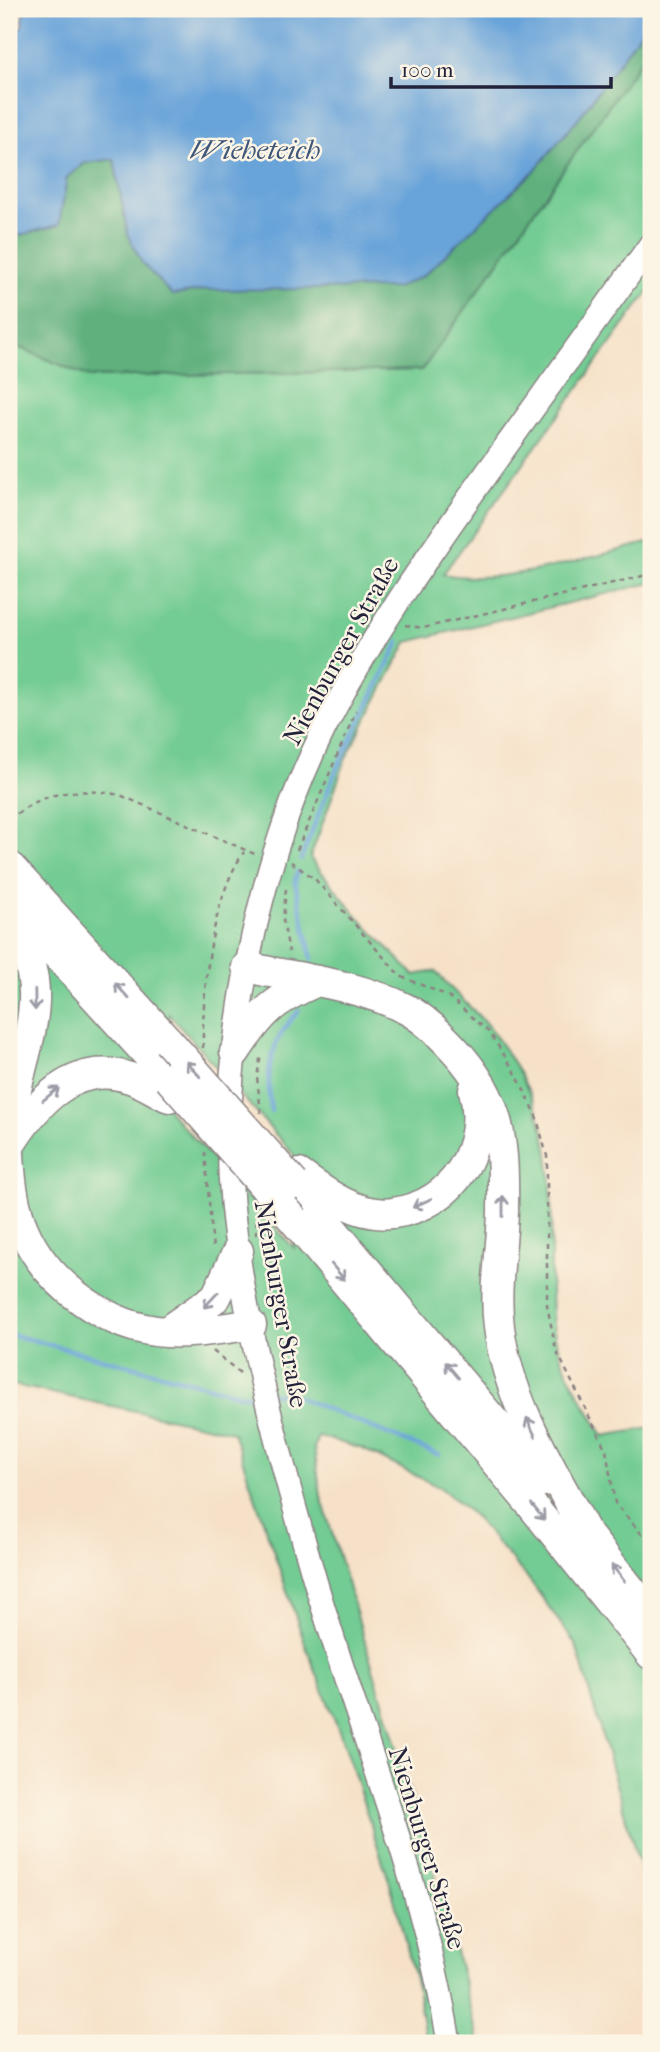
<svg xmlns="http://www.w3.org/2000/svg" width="660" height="2052" viewBox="0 0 660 2052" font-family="'IM FELL French Canon',serif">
<rect width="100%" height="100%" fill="#fcf5e5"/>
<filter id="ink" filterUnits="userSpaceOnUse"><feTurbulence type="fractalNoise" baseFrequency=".0143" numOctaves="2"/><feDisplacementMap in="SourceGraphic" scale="14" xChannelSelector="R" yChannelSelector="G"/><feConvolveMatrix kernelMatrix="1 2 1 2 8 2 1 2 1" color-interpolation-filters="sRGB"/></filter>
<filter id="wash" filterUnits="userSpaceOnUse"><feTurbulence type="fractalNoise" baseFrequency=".00686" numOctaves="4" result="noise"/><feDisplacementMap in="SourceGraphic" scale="28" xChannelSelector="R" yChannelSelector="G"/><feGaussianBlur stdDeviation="1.57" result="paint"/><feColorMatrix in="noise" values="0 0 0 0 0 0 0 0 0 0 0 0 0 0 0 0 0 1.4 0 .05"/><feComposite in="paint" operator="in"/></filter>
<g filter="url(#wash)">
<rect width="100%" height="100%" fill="#f6e1c8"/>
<!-- green -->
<path fill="#73cc93" stroke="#4a7767" stroke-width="2" fill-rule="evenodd" d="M 651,46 L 651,288 L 443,574 C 503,587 591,556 651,542 L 651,583 L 407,642 L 346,758 L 310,858 L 358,917 L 414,975 L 436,971 C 451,991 471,1006 487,1025 C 507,1050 524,1078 536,1108 C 563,1176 545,1253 553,1325 C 558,1365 584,1402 603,1436 L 651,1428 L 651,1906 L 576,1645 L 531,1582 L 473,1515 L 441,1488 L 363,1449 L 318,1436 L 314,1448 L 321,1496 L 443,1901 L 479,2043 L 426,2043 L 417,1987 L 391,1887 L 345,1746 L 305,1644 L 233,1432 L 9,1384 L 9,343 L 90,377 L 422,370 ZM 169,1014 L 294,1155 L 294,1248 L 169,1111 Z"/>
<!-- forest -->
<path fill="#5eb07d" stroke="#40695c" stroke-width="2" d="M 651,18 L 651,46 L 422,370 L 89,377 L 9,343 L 9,238 L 59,225 L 67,177 L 85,163 L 114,159 L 119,184 L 172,295 L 205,290 L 289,288 L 423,276 L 534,171 L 577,120 Z"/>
<!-- water -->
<path fill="#68a3d9" stroke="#45628a" stroke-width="2" d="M 24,9 L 651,9 L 651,18 L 577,120 L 534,171 L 423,276 L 396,288 L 205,290 L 172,295 L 142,263 L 128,235 L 114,159 L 85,163 L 67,177 L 59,225 L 9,238 L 9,41 L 22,26 Z"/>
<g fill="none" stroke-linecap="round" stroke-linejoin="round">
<!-- stream -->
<path stroke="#68a3d9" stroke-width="4.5" d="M 301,859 L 336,770 L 399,642
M 297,872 L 295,882 L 312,960
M 271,1111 C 265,1071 270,1040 299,1011
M 9,1334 L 241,1395 L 258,1395
M 274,1394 L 290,1394 L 439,1455"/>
</g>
</g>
<g filter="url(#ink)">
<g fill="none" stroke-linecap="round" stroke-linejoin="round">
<defs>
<path id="tertiary" d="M 449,2043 C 423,1876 353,1719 308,1556 C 276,1442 243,1322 232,1203 C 219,1053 257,864 324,729 C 369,639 428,556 486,474 C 541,397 596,321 651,244"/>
<path id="trunk" d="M 9,866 L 168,1041
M 9,902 L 169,1078
M 9,922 C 64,999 12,1058 9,1138
M 247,967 C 299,979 357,984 406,1009 C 424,1018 440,1034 454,1049 C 502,1101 504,1143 503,1211 C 502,1250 494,1288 499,1327 C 508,1401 551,1467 585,1531
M 235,1052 C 261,1013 272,1001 315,982
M 9,1146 C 35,1104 74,1059 130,1078 C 143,1082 156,1091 169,1097
M 9,1153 C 10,1180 13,1207 24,1231 C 47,1284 109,1329 166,1332 C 194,1334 223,1328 251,1325
M 299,1174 C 325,1193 359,1218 393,1213 C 454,1206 489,1146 474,1090
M 294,1184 L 544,1481
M 294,1220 L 534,1508 L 651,1654
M 169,1330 L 216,1297 L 238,1251
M 573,1517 L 651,1615"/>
</defs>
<!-- tertiary casing -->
<use href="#tertiary" stroke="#8c8282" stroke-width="26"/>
<!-- trunk casing -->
<use href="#trunk" stroke="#8c8282" stroke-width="33"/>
<!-- path -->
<path stroke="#8c8282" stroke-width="2.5" stroke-dasharray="5 5" stroke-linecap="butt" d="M 405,625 L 423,628 L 651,574
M 9,820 C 42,791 78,787 120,795 L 257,855
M 297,850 L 356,711
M 291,862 L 315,879 L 400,976 L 448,996 L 490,1033 L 516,1074 L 535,1112 L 547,1156 L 547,1305 L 556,1350 L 606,1450 L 615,1503 L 651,1545
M 286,889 L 283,920 L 289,952
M 203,1048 C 202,992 211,898 244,852
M 261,1113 L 257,1077 L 261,1054
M 205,1152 L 213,1250
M 256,1235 L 257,1213
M 213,1351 L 240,1373"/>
<!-- tertiary -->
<use href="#tertiary" stroke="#fff" stroke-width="23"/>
<!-- trunk -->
<use href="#trunk" stroke="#fff" stroke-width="30"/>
<defs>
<path id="trunk-bridge" d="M 168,1041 L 294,1184
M 169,1078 L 294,1220"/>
</defs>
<!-- trunk-bridge casing -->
<use href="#trunk-bridge" stroke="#8c8282" stroke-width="33" stroke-linecap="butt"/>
<!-- trunk-bridge -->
<use href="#trunk-bridge" stroke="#fff" stroke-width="30"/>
</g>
<!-- one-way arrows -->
<defs><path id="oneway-shaft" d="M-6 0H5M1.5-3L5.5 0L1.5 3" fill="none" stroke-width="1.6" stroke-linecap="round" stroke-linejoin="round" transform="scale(1.75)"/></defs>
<g stroke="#9c9ca7">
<use href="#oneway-shaft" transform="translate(122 991) rotate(-132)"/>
<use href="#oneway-shaft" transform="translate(35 1000) rotate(89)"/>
<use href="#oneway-shaft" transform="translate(193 1069) rotate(-132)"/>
<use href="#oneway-shaft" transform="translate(51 1094) rotate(-39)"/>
<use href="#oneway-shaft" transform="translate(422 1203) rotate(155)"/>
<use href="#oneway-shaft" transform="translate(503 1206) rotate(-90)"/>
<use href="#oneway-shaft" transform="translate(338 1272) rotate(50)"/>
<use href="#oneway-shaft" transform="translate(211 1300) rotate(133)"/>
<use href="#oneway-shaft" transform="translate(452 1370) rotate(-130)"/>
<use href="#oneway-shaft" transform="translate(531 1427) rotate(-115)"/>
<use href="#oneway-shaft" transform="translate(538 1512) rotate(51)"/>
<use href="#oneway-shaft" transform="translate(618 1573) rotate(-128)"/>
</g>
</g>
<g text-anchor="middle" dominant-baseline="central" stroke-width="5" stroke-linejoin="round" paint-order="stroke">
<!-- street labels -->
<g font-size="26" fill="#22223b" stroke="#fcf5e5">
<text transform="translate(341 651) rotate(-61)">Nienburger Straße</text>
<text transform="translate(281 1304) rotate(80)">Nienburger Straße</text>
<text transform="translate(427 1848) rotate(73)">Nienburger Straße</text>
</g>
<!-- water labels -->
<g font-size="28" font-style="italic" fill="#3e567a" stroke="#fcf5e5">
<text x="255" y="149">Wieheteich</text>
</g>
</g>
<!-- margin -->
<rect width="660" height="2052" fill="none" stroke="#fcf5e5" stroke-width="35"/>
<!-- scale -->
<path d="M391 77v10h220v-10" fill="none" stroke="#22223b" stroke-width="3.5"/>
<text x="401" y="77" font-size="21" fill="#22223b" stroke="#fcf5e5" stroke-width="5" paint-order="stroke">100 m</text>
</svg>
